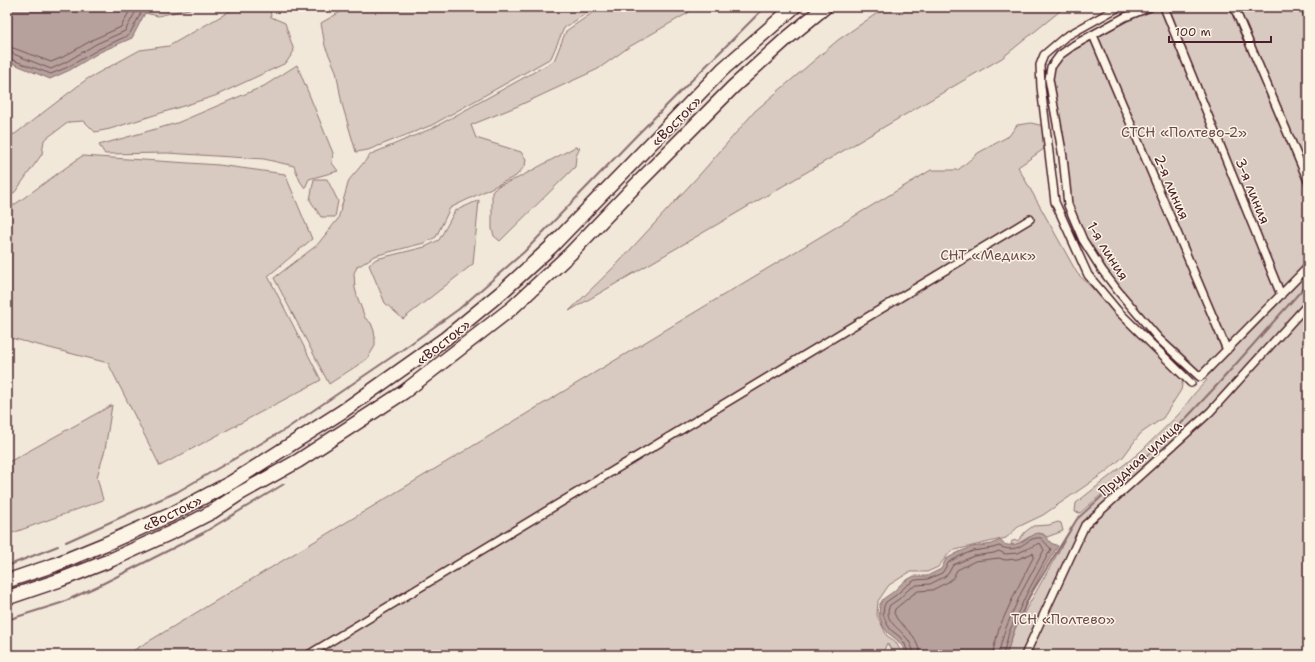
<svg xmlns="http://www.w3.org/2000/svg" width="1315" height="662" viewBox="0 0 1315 662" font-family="'Shantell Sans',sans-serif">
<rect width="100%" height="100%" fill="#f1e8da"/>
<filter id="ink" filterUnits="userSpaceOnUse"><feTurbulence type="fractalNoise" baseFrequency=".025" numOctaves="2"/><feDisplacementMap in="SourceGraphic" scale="8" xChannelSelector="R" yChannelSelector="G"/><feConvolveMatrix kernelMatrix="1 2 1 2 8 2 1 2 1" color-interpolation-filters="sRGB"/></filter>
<g filter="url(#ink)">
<!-- green -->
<path fill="#d8cac0" stroke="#917476" d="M 145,7 L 198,7 L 158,16 L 145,13 Z
M 237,7 L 272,7 L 270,8 L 271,17 L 285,23 L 294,51 L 286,63 L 215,96 L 110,129 L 95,132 L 84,121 L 69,122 L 44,140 L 42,154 L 15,192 L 7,197 L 7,135 L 15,134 L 87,79 L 140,50 L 169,46 Z
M 349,7 L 596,7 L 564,28 L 551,58 L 432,125 L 368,150 L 356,152 L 342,104 L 336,71 L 325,46 L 321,23 Z
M 601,7 L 624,7 L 626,8 L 628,7 L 693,7 L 688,13 L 629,47 L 598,69 L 518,106 L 471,125 L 476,138 L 521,152 L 526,159 L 525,166 L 516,176 L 450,208 L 436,237 L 424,243 L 374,256 L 361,265 L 358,265 L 354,273 L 355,288 L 357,296 L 365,318 L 371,323 L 374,331 L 375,338 L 375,346 L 367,359 L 329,384 L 274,278 L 317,245 L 338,219 L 349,180 L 371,154 L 433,128 L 554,61 L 566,31 Z
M 886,7 L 1065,7 L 1002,58 L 569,311 L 619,262 L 702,172 L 755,111 L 838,40 Z
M 1150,7 L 1308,7 L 1308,655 L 1006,655 L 1015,629 L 1077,519 L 1119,481 L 1117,481 L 1080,513 L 1075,512 L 1076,503 L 1140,452 L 1179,414 L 1194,394 L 1207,380 L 1200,377 L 1159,339 L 1102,270 L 1068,205 L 1049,79 L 1060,55 Z
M 297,65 L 333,153 L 332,163 L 338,171 L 309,179 L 305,188 L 300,181 L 294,166 L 264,159 L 167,153 L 105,154 L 99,145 L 177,123 L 264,86 Z
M 1031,123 L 1044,126 L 1051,144 L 1018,167 L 1077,273 L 1183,380 L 1181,390 L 1163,418 L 1140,434 L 1123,457 L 1107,471 L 1043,515 L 1018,527 L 1006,538 L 951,551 L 938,567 L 927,572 L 910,572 L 889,585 L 878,601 L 877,615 L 887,636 L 895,641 L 903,655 L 892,655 L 892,651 L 887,643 L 882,655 L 126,655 L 931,170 L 958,170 L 978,153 L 1009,136 L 1017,125 Z
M 575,147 L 580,148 L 576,156 L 575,167 L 500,241 L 494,236 L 492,229 L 492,192 L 498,186 L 518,178 Z
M 82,156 L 219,165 L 285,174 L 312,239 L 268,276 L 321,380 L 160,466 L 108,363 L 7,337 L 7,210 Z
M 314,179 L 327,179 L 338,201 L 335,217 L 321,217 L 310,200 Z
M 479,200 L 473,264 L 403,319 L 385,303 L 369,265 L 376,259 L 425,247 L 439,240 L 455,211 Z
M 112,405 L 105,450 L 97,477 L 103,500 L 7,535 L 7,463 Z
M 1058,522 L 1061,523 L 1063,531 L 1047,537 L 1043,534 L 1029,537 L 1016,545 L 1011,545 L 1012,541 L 1019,540 L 1025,532 L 1033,526 L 1049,525 Z"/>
<!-- water -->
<path fill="#b6a19c" stroke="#8b6d6f" d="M 7,7 L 145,7 L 145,13 L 132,38 L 100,52 L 70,70 L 50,79 L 7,61 Z
M 1037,533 L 1043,534 L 1051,543 L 1058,546 C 1040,573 1024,604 1013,634 C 1010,641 1009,648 1006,655 L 905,655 L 902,646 L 897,640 L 888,633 L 883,626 L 879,615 L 880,604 L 883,599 L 893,592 L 903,582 L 914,576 L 927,576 L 941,569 L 946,559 L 959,552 L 972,547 L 992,544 L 1000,540 C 1009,553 1027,538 1037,533 Z"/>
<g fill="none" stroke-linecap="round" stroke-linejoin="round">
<!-- shore -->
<path stroke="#755358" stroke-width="1" d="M 7,47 L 13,48 L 51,62 L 63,57 L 94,39 L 121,27 L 130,10 L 130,7
M 7,53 L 11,53 L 51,69 L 66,62 L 96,44 L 125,31 L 136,11 L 136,7
M 7,58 L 51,74 L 68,67 L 99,49 L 129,35 L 141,13 L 141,7
M 908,655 L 905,644 L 900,637 L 891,630 L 887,624 L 883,614 L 884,606 L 886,602 L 896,595 L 906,586 L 915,580 L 928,579 L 942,573 L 949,562 L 960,556 L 973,551 L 993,548 L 999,546 C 1021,556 1025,536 1041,538 L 1051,549 L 1026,595 L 1009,632 L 1003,655
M 914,655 C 913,647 909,640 904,635 C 896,626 883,619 890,605 L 899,599 L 909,589 L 917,585 L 930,584 L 944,577 L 948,574 L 953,565 L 974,556 L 994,553 L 999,551 L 1005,554 L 1018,553 L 1040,543 L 1044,550 L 1021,593 L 1005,630 L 998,655
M 920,655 L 919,649 L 914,637 L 897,619 L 894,613 L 895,609 L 912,595 L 918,591 L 932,590 L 948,582 L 953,578 L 957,570 L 975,561 L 999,558 L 1005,560 L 1018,559 L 1033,553 L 1034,556 L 1016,591 L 999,628 L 992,655"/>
<!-- stream -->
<path stroke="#8b6d6f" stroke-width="2" d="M 66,542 L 177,492 L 286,429 L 402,350 L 459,309 L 524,252 L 636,136 L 765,7
M 7,566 L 58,546
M 7,620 L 61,603 L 98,586 L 203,533 L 284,484
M 1017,625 L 1029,597 L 1077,519 L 1176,429 L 1219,383 L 1308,283"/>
<defs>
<path id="street" d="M 1119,7 L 1065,37 L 1044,55 L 1040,65 L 1041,87 L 1055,202 L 1088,275 L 1117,310 L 1191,383
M 1150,7 L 1125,17 L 1074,45 L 1060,55 L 1051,67 L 1049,79 L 1063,157 L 1068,205 L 1083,240 L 1102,270 L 1118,291 L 1159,339 L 1200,377 L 1308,267
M 1164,7 L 1281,295
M 1234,7 L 1308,181
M 1305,7 L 1308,15
M 1093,35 L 1227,350
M 308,655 L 1030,219
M 1025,655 L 1085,525 L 1210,412 L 1308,304"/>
<path id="highway" d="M 7,581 L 54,565 L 105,544 L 170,515 L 232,482 L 343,411 L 446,338 L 503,291 L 551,247 L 723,69 L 794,7
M 7,598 L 60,580 L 111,560 L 179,529 L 212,512 L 239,494 L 298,461 L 404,392 L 512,308 L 570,254 L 635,186 L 733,87 L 785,40 L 825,7"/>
</defs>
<!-- street casing -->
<use href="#street" stroke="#4a1f2b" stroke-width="10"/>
<!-- highway casing -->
<use href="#highway" stroke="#4a1f2b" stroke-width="16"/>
<!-- street -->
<use href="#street" stroke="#fcf5e5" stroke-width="7"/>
<!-- highway -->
<use href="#highway" stroke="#fcf5e5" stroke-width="13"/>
</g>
</g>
<g text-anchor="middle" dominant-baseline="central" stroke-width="3" stroke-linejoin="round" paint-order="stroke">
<!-- street labels -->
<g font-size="14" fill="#4a1f2b" stroke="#fcf5e5">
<text transform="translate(676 121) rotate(-45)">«Восток»</text>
<text transform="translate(1172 187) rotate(67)">2-я линия</text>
<text transform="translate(1253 191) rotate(68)">3-я линия</text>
<text transform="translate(1108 251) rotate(58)">1-я линия</text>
<text transform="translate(443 342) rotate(-38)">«Восток»</text>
<text transform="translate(1140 458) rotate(-42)">Прудная улица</text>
<text transform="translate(172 513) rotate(-26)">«Восток»</text>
</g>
<!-- park labels -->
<g font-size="14" fill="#6e4a50" stroke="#fcf5e5">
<text x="1184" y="132">СТСН «Полтево-2»</text>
<text x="988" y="255">СНТ «Медик»</text>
<text x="1063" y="619">ТСН «Полтево»</text>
</g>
</g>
<!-- margin -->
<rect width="1315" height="662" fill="none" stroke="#fcf5e5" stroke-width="24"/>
<rect x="12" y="12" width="1291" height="638" fill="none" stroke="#4a1f2b" stroke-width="1.5" filter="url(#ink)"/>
<!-- scale -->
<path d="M1169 36v6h102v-6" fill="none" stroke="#4a1f2b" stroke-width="2"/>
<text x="1175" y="36" font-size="12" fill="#4a1f2b" stroke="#fcf5e5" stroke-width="3" paint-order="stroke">100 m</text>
</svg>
